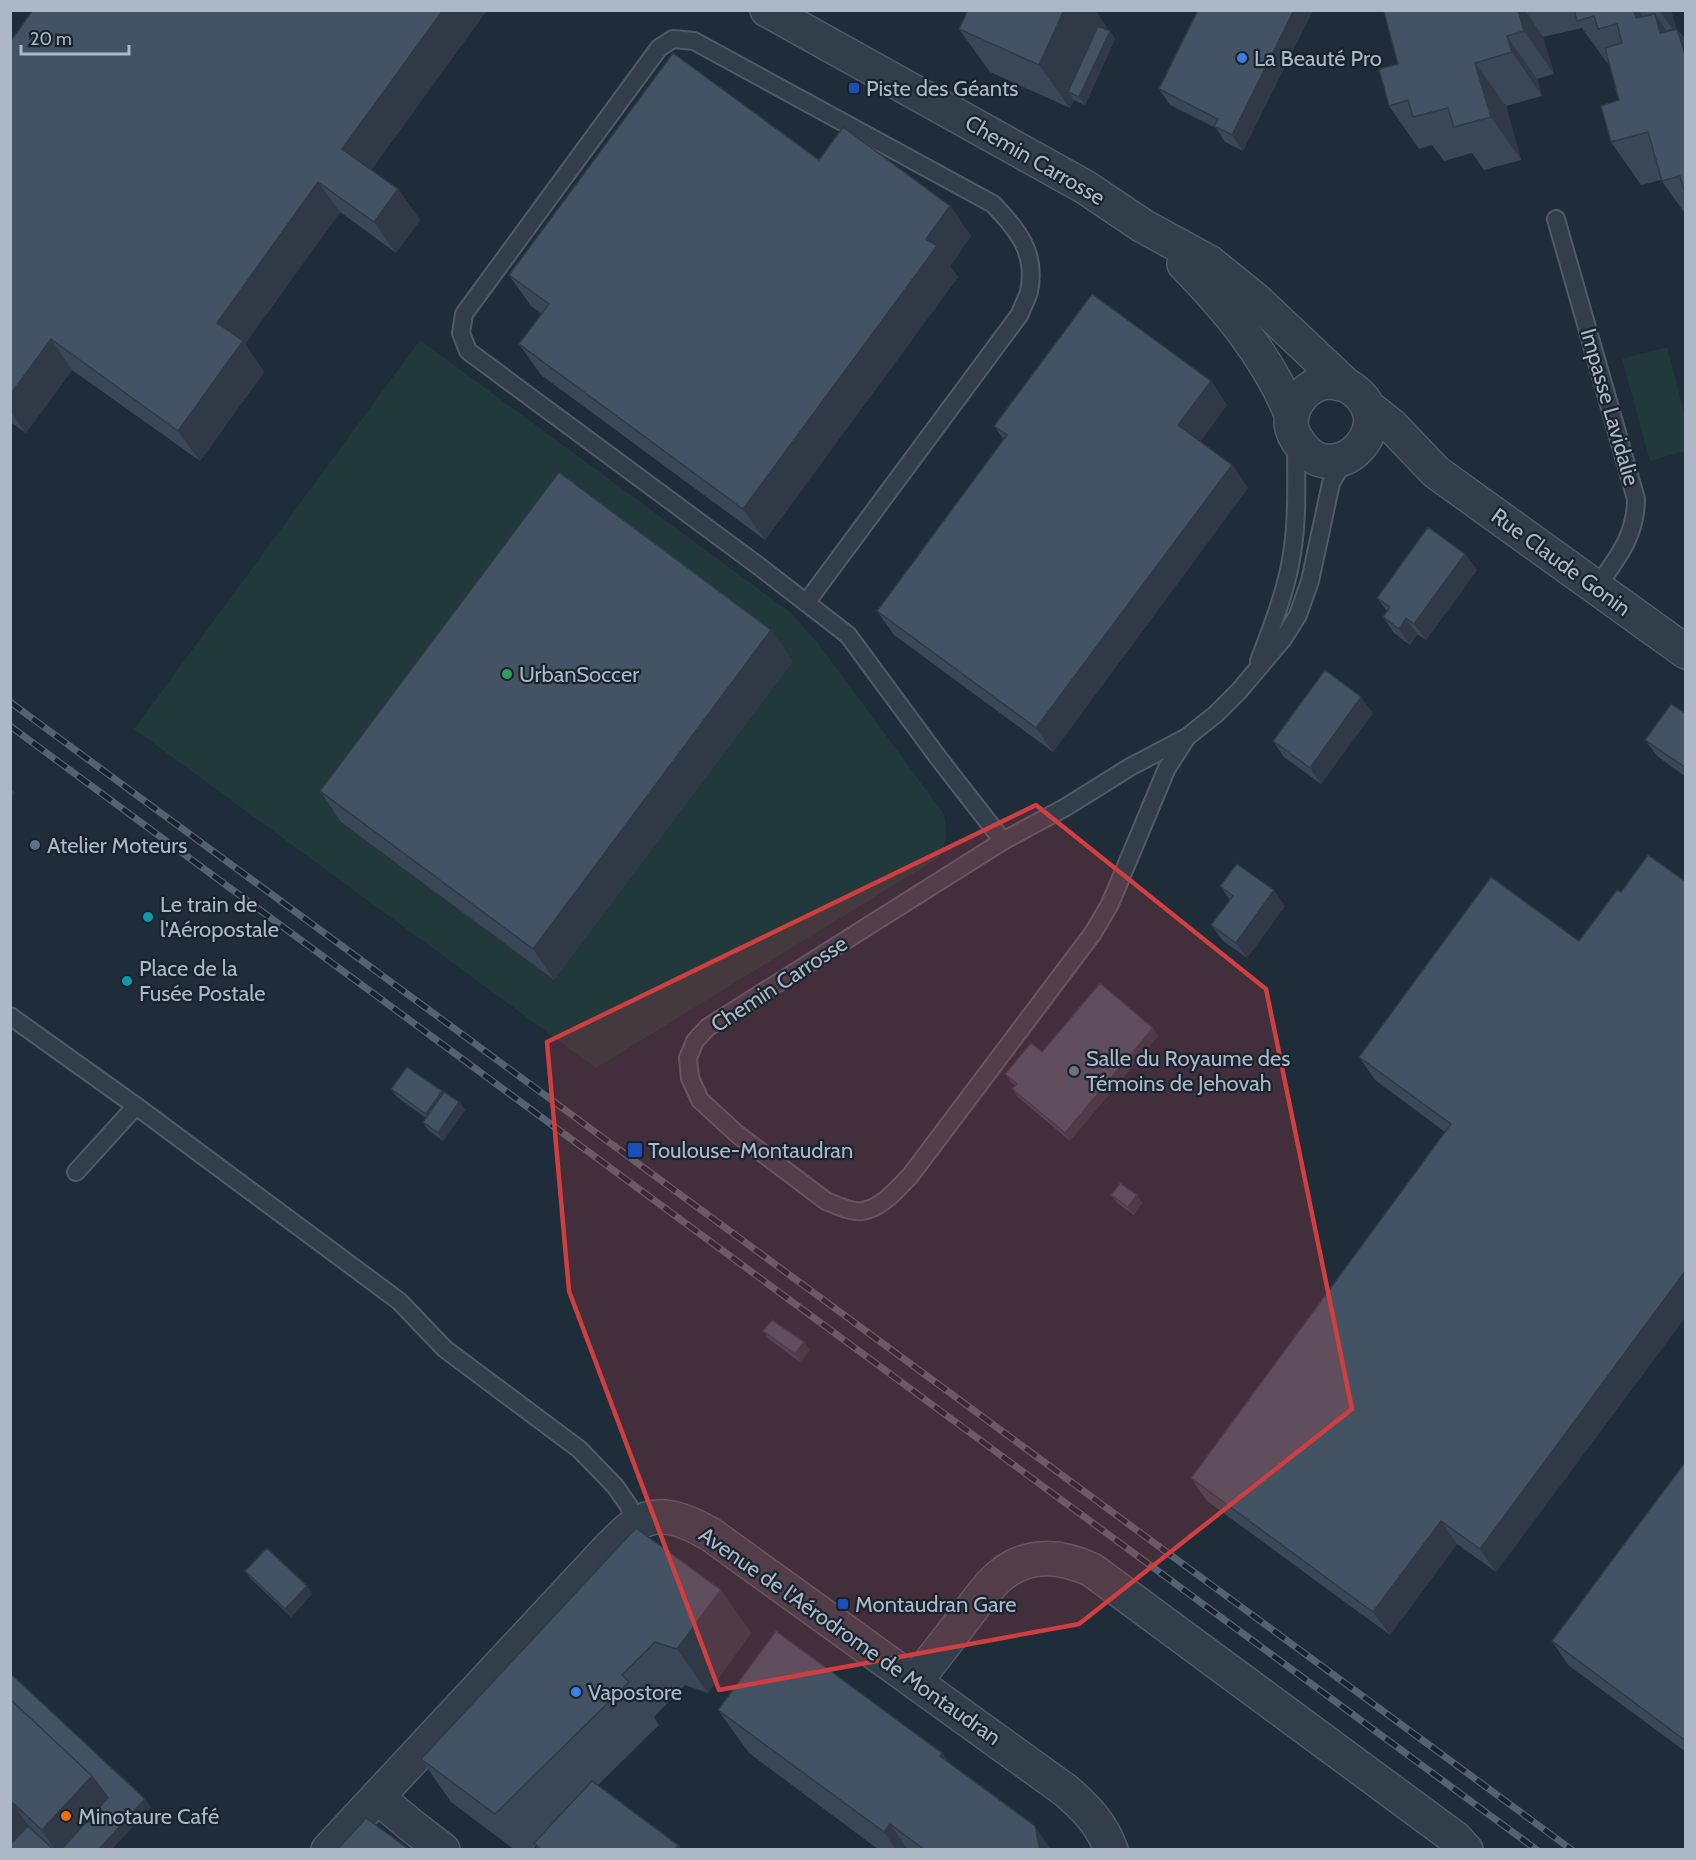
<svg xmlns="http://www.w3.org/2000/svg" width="1696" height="1860" viewBox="0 0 1696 1860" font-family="Cabin,sans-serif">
<rect width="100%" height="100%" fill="#1f2c3a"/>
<!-- green -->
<path fill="#21393b" d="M 420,340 L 790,612 L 818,643 L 944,814 C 947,832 948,843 938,858 L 596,1068 L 134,729 Z
M 1667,347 L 1685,416 L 1685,451 L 1650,461 L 1622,359 Z"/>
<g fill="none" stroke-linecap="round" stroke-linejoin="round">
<defs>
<path id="service" d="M 1556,219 L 1636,499 C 1636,536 1617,558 1597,587
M 806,603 L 1020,314 C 1022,307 1027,299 1029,292 C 1037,253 1018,230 993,204 L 694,41 L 673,39 L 659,48 L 464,314 L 461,333 L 468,351 L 756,564 L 848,635 L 937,756 L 1003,841
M 1259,661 C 1273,624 1288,587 1293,547 C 1298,512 1296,476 1296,441
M 1187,737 L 1167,768 L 1110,904 L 1093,933 L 910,1176 C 896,1190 883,1207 863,1211 C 852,1213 836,1205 826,1201 L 737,1134 L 700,1100 L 690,1078 L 688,1058 L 695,1041 L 708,1027 L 1003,841 L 1066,807 L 1130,767 L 1187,737 L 1216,714 L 1239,691 L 1283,639 L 1298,615 L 1310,581 L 1331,483 L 1345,459
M 10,1016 L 136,1106 L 399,1301 L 445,1349 L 579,1449 L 615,1486 L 629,1506 L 634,1525
M 76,1172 L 136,1106"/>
<path id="minor" d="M 915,1682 C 931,1661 947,1641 963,1620 C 975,1605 986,1587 1001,1575 C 1029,1552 1062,1556 1092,1570 L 1455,1838 L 1466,1850
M 377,1797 L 412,1826 L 443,1850
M 328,1850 L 610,1547 C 618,1540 626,1530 635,1525 C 660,1508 687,1521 710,1534 L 1065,1790 C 1085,1807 1102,1824 1111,1850"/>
<path id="tertiary" d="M 767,10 L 1085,187 L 1143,226 L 1209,262 L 1256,300 L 1346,385 C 1407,419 1339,491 1303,448 C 1297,441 1292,433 1291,424 C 1291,402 1310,381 1332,382 C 1337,383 1342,384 1346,385
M 1184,264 C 1228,309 1268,357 1292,416
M 1367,406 L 1391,425 L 1436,472 L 1686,652"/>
</defs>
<!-- service casing -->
<use href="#service" stroke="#505b68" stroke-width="20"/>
<!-- minor casing -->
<use href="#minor" stroke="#505b68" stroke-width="36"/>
<!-- tertiary casing -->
<use href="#tertiary" stroke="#505b68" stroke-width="36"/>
<!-- service -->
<use href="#service" stroke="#323e4a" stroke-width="16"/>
<!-- minor -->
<use href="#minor" stroke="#323e4a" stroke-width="33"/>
<!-- tertiary -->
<use href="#tertiary" stroke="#323e4a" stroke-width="33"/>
<defs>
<path id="rail" d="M 10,702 L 1572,1850
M 10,726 L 1537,1850"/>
</defs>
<!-- rail casing -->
<use href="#rail" stroke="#546271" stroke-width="7"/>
<!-- rail -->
<use href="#rail" stroke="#18232e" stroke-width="4.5" stroke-dasharray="14" stroke-linecap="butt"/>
</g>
<!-- wall -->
<path fill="#3a4756" d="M 33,10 L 487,10 L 371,170 L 398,189 L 420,220 L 396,253 L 340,212 L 245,344 L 264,372 L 200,461 L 72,370 L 26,433 L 10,422 L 10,42 Z
M 968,10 L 1095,10 L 1107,28 L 1106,30 L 1110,31 L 1115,39 L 1085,105 L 1074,100 L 1070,108 L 990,72 L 959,29 Z
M 1198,10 L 1313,10 L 1243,151 L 1225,142 L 1216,128 L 1170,105 L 1159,89 Z
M 1388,10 L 1671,10 L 1676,29 L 1677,29 L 1686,40 L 1686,215 L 1661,180 L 1641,185 L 1611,142 L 1619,100 L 1609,63 L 1608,64 L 1582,28 L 1543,37 L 1554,74 L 1537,79 L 1542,96 L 1506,106 L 1521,160 L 1484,170 L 1472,153 L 1444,161 L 1432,145 L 1419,149 L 1389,106 L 1398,64 Z
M 819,160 L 950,206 L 971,236 L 950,266 L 958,277 L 765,540 L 541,375 L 519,344 L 542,314 L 531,306 L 509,275 Z
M 1211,381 L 1227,405 L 1200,441 L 1232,465 L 1248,488 L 1053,752 L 894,635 L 877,611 L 1004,440 L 994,426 Z
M 1465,554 L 1477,570 L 1426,640 L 1417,634 L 1410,645 L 1394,633 L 1383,617 L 1387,611 L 1377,598 Z
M 793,661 L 554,980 L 341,822 L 320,791 Z
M 1373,713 L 1321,784 L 1284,757 L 1273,741 Z
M 1686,714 L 1686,777 L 1657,756 L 1645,740 Z
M 1686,882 L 1686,1316 L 1496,1572 L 1457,1544 L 1390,1635 L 1207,1501 L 1191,1478 L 1445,1132 L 1375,1080 L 1359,1057 L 1579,941 L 1621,892 Z
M 1220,886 L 1285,906 L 1247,958 L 1223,941 L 1211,925 L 1230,900 Z
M 1158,1036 L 1070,1141 L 1018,1097 L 1012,1089 L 1015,1086 L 1011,1082 L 1005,1074 L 1042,1052 Z
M 391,1089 L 442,1091 L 443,1093 L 459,1102 L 465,1110 L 443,1141 L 428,1130 L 423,1122 L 426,1118 L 397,1097 Z
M 1111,1195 L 1137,1195 L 1142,1203 L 1134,1215 L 1117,1203 Z
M 763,1331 L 804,1342 L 809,1350 L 801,1363 L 769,1339 Z
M 1686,1461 L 1686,1752 L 1568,1665 L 1552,1641 Z
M 245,1571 L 307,1586 L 312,1594 L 291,1617 L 251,1579 Z
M 721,1590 L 751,1633 L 708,1693 L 685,1685 L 654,1717 L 659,1725 L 598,1785 L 678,1845 L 682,1850 L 538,1850 L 536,1846 L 533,1850 L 515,1850 L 451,1802 L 421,1759 Z
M 10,1673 L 151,1807 L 111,1850 L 10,1850 Z
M 718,1710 L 942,1753 L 949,1763 L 1051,1850 L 879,1850 L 749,1753 Z"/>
<!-- shaded-wall -->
<path fill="#303a46" d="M 443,10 L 487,10 L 364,180 L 342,149 Z
M 1064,10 L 1095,10 L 1107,28 L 1076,95 L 1068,92 L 1074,100 L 1070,108 L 1039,65 Z
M 1294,10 L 1313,10 L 1243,151 L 1232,135 Z
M 1518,10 L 1525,10 L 1543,37 L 1554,74 L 1524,31 Z
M 1634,10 L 1638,10 L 1662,44 L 1636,18 Z
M 1659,10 L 1671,10 L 1679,39 Z
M 1655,14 L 1685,57 L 1660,33 Z
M 1677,29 L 1686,40 L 1686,57 Z
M 1110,31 L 1115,39 L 1085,105 L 1079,97 Z
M 1507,36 L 1537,79 L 1542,96 L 1512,52 Z
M 1475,63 L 1506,106 L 1521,160 L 1491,117 Z
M 318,182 L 340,212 L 245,344 L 264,372 L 200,461 L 178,431 L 217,323 Z
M 398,189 L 420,220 L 396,253 L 374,222 Z
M 950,206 L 971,236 L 950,266 L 958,277 L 765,540 L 743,509 L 926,239 Z
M 51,339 L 72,370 L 26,433 L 10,411 L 10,395 Z
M 1211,381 L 1227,405 L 1195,449 L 1178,425 Z
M 1232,465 L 1248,488 L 1053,752 L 1036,728 Z
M 1465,554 L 1477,570 L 1426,640 L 1414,624 Z
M 1406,618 L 1417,634 L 1410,645 L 1399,629 Z
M 771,630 L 793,661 L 554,980 L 533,949 Z
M 1361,697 L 1373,713 L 1321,784 L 1310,768 Z
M 10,787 L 15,793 L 10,799 Z
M 1274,890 L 1285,906 L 1247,958 L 1236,943 Z
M 1153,1028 L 1158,1036 L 1070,1141 L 1065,1133 Z
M 442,1091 L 447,1099 L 432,1122 L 426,1114 Z
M 459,1102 L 465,1110 L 443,1141 L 438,1133 Z
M 1137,1195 L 1142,1203 L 1134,1215 L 1128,1207 Z
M 1686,1270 L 1686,1316 L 1496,1572 L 1480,1549 Z
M 804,1342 L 809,1350 L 801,1363 L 795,1354 Z
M 1441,1521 L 1457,1544 L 1390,1635 L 1373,1612 Z
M 307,1586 L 312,1594 L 291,1617 L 285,1609 Z
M 721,1590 L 751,1633 L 708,1693 L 677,1649 Z
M 942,1753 L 972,1796 L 940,1756 Z
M 92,1776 L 114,1806 L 74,1850 L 55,1850 L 42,1830 Z
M 145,1799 L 151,1807 L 111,1850 L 98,1850 Z
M 13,1803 L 34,1834 L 10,1850 L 10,1805 Z
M 890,1824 L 908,1850 L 896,1850 L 884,1832 Z
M 1035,1826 L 1051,1850 L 1040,1850 Z
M 678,1845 L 682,1850 L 675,1850 Z"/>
<!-- building -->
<path fill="#445364" stroke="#303a46" stroke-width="1.5" d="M 33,10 L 443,10 L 342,149 L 398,189 L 374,222 L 318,182 L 217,323 L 243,341 L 178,431 L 51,339 L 10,395 L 10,42 Z
M 968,10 L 1064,10 L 1039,65 L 959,29 Z
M 1198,10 L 1294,10 L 1232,135 L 1214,126 L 1218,119 L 1159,89 Z
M 1388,10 L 1518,10 L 1524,31 L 1507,36 L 1512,52 L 1475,63 L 1491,117 L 1454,127 L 1448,108 L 1413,117 L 1408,100 L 1389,106 L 1379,69 L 1398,64 L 1384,12 Z
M 1574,10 L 1634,10 L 1636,18 L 1655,14 L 1660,33 L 1677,29 L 1686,57 L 1686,197 L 1680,176 L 1662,181 L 1648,132 L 1611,142 L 1601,106 L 1619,100 L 1605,48 L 1622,43 L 1617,24 L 1598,29 L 1594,16 L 1577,21 Z
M 1098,26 L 1110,31 L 1079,97 L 1068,92 Z
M 673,53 L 819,160 L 843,127 L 950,206 L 926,239 L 937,246 L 743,509 L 519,344 L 549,304 L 509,275 Z
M 1092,294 L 1211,381 L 1178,425 L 1232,465 L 1036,728 L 877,611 L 1007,435 L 994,426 Z
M 559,472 L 771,630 L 533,949 L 320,791 Z
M 1428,527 L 1465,554 L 1414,624 L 1406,618 L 1399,629 L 1383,617 L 1390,607 L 1377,598 Z
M 1325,670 L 1361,697 L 1310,768 L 1273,741 Z
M 1671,704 L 1686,714 L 1686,768 L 1645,740 Z
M 1648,855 L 1686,882 L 1686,1270 L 1480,1549 L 1441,1521 L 1373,1612 L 1191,1478 L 1451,1124 L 1359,1057 L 1491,877 L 1579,941 L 1617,890 L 1621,892 Z
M 1237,864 L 1274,890 L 1236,943 L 1211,925 L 1233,896 L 1220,886 Z
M 1100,983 L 1153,1028 L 1065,1133 L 1012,1089 L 1017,1084 L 1005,1074 L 1031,1043 L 1042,1052 Z
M 407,1067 L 442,1091 L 426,1114 L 391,1089 Z
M 444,1092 L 459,1102 L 438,1133 L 423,1122 Z
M 1120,1183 L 1137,1195 L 1128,1207 L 1111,1195 Z
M 772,1320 L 804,1342 L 795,1354 L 763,1331 Z
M 1686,1461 L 1686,1741 L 1552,1641 Z
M 636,1528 L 721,1590 L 677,1649 L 655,1642 L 622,1675 L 629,1682 L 495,1814 L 421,1759 Z
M 267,1548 L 307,1586 L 285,1609 L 245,1571 Z
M 776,1631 L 942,1753 L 940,1756 L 1035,1826 L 1040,1850 L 925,1850 L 890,1824 L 884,1832 L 718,1710 Z
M 10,1673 L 145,1799 L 98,1850 L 61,1850 L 108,1798 L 92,1776 L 10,1699 Z
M 10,1699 L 92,1776 L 42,1830 L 13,1803 L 10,1805 Z
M 592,1781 L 678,1845 L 675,1850 L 542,1850 L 534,1843 Z
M 366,1818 L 410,1850 L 337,1850 Z
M 28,1826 L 54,1850 L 10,1850 L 10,1845 Z"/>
<!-- marked area -->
<path fill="#d03e40" fill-opacity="0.2" stroke="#d03e40" stroke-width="4.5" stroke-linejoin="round" d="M 1036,805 L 1266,989 L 1352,1409 L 1079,1624 L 719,1690 L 569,1291 L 547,1042 Z"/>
<!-- markers -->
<g fill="#3f7fe0" stroke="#18232e" stroke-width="2">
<circle cx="1242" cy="58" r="6"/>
<circle cx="576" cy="1692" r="6"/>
</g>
<g fill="#1a4fb4" stroke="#18232e" stroke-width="2">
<rect x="848" y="82" width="12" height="12" rx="3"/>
<rect x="627" y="1142" width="16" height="16" rx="3"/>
<rect x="837" y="1598" width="12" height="12" rx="3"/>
</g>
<circle fill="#2e9e5b" stroke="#18232e" stroke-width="2" cx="507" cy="674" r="6"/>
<circle fill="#5c6f8a" stroke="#18232e" stroke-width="2" cx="35" cy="845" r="6"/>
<g fill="#0f9aa8" stroke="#18232e" stroke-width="2">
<circle cx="148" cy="917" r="6"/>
<circle cx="127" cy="981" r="6"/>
</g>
<circle fill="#6b7280" stroke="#18232e" stroke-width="2" cx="1074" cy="1071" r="6"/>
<circle fill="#e8710a" stroke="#18232e" stroke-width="2" cx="66" cy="1816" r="6"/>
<g text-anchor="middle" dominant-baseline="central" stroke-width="4.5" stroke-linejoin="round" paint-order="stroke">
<!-- poi labels -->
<g font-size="22" fill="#adb8c7" stroke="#18232e" text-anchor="start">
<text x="1254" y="58">La Beauté Pro</text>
<text x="866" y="88">Piste des Géants</text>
<text x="519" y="674">UrbanSoccer</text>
<text x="47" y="845">Atelier Moteurs</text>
<text x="160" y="904">Le train de<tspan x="160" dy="25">l'Aéropostale</tspan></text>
<text x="139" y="968">Place de la<tspan x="139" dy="25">Fusée Postale</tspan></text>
<text x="1086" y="1058">Salle du Royaume des<tspan x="1086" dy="25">Témoins de Jehovah</tspan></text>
<text x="648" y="1150">Toulouse-Montaudran</text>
<text x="855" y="1604">Montaudran Gare</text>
<text x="588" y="1692">Vapostore</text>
<text x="78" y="1816">Minotaure Café</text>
</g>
<!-- street labels -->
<g font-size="22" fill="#adb8c7" stroke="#18232e">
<text transform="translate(1035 160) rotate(30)">Chemin Carrosse</text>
<text transform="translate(1610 407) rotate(74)">Impasse Lavidalie</text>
<text transform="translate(1561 562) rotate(36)">Rue Claude Gonin</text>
<text transform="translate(779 984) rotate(-33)">Chemin Carrosse</text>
<text transform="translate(850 1636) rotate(35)">Avenue de l'Aérodrome de Montaudran</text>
</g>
</g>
<!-- border -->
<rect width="1696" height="1860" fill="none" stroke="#adb8c7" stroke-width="24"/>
<!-- scale -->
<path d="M21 45v9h108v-9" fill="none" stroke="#adb8c7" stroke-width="3"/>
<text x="30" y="45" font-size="18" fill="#adb8c7" stroke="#18232e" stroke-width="4.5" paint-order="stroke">20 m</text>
</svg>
